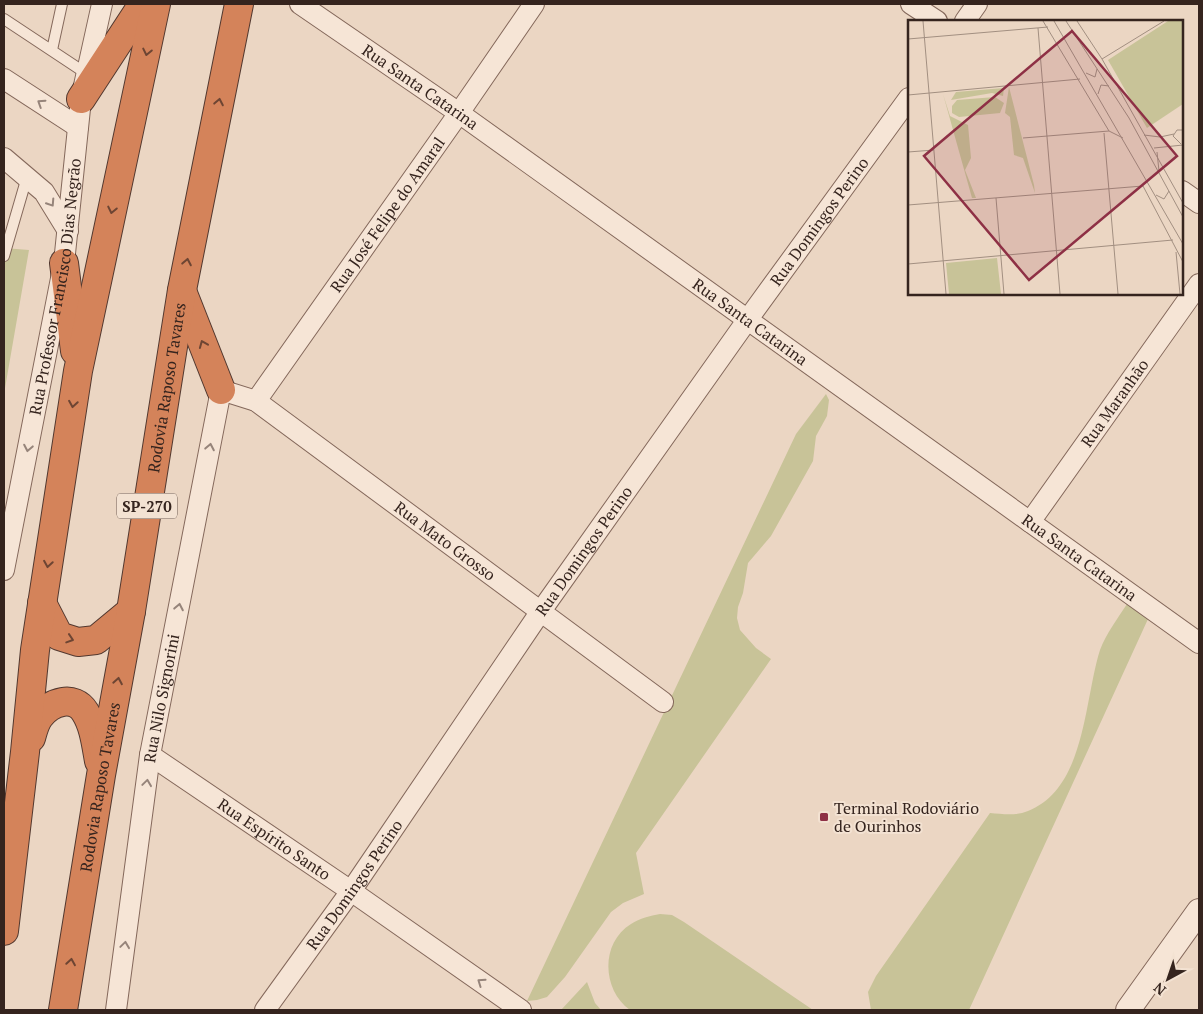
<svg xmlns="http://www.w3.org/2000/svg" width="1203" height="1014" viewBox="0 0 1203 1014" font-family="'PT Serif',serif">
<rect width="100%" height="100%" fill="#ebd6c3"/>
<!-- green -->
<path fill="#c8c398" d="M 4,248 L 29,250 L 4,394 Z
M 826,394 L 829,400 L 827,416 L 816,436 L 813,461 L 771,536 L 748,563 L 743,593 L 738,607 L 737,618 L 740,630 L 756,648 L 771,659 L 636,853 L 644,894 L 623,903 L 611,912 L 565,977 L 547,997 L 537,1000 L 527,1001 L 796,434 Z
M 1127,604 L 1148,619 L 969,1010 L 871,1010 L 868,992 L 876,976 L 990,813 C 1003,814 1016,816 1028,811 C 1086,788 1084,700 1100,650 C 1106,634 1118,618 1127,604 Z
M 660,914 L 672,915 L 684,922 L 813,1010 L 630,1010 C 602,990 600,943 631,924 C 640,918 650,916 660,914 Z
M 587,982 L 595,1003 L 601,1010 L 561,1010 Z"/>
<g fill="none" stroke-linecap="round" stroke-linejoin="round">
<defs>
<path id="service" d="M 4,19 L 87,74
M 52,50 L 62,4
M 4,256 L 27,177"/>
<g id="minor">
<path id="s1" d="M 300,4 L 459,113 L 1199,643"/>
<path d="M 911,4 L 937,21"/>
<path d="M 965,21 L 977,4"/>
<path d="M 4,79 L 78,127"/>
<path d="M 4,158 L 44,192 L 68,231"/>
<path d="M 1182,191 L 1199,203"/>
<path id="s2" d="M 256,401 L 459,113 L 534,4"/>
<path id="s3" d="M 1030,522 L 1199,284"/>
<path id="s4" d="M 4,570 L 64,263 L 81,99 L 102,4"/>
<path id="s5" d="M 150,755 L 351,891 L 521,1010"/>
<path id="s6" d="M 116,1010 L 150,755 L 221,390 L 256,401 L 663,702"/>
<path id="s7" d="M 265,1010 L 351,891 L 541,611 L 748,319 L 909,98"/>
</g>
<path id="tertiary" d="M 1128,1010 L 1199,911"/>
<g id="motorway">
<path d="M 81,99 L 143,4"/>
<path d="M 64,263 L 75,351"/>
<path d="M 182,291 L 221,390"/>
<path d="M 42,603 L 59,636 L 78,642 L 96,640 L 131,611"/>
<path d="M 31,738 C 33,731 35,722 40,716 C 51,702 74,694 85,712 C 94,726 96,745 99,761"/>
<path d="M 4,931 L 25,752 L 35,650 L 78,371 L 156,4"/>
<path id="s8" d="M 63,1010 L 101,775 L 131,611 L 182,290 L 239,4"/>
</g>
</defs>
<!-- service casing -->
<use href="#service" stroke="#84685b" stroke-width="12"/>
<!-- minor casing -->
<use href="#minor" stroke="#84685b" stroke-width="22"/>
<!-- tertiary casing -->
<use href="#tertiary" stroke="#84685b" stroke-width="26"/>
<!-- motorway casing -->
<use href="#motorway" stroke="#52382f" stroke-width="30"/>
<!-- service -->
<use href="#service" stroke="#f6e5d6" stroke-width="10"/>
<!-- minor -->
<use href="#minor" stroke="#f6e5d6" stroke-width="20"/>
<!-- tertiary -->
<use href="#tertiary" stroke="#f6e5d6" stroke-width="24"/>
<!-- motorway -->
<use href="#motorway" stroke="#d4835a" stroke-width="28"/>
</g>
<!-- one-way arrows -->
<defs><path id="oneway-chevron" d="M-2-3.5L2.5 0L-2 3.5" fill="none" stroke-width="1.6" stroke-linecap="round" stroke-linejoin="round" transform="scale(1.25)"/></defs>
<g stroke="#6d4533">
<use href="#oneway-chevron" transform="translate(147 52) rotate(102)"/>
<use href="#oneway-chevron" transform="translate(219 102) rotate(-79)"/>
<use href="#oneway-chevron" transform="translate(112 210) rotate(102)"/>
<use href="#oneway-chevron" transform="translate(187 262) rotate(-79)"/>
<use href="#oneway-chevron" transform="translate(203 344) rotate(-112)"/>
<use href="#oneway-chevron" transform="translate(73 404) rotate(99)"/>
<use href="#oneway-chevron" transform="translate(48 564) rotate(99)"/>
<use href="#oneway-chevron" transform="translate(70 639) rotate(18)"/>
<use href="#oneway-chevron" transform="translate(118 681) rotate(-80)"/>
<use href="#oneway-chevron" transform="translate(71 962) rotate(-81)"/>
</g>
<g stroke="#96847a">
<use href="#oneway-chevron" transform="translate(41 103) rotate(-147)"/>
<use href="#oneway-chevron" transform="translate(51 203) rotate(57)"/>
<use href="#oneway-chevron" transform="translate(210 447) rotate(-79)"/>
<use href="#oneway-chevron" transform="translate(28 448) rotate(101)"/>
<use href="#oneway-chevron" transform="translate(179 607) rotate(-79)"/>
<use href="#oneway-chevron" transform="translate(147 783) rotate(-82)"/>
<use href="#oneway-chevron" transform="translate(125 945) rotate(-82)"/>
<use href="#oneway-chevron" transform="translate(481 982) rotate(-145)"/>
</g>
<!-- markers -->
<rect fill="#8e3045" stroke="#f3e2d2" stroke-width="2" x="819" y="812" width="10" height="10" rx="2.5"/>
<g text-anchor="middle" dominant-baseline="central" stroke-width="4" stroke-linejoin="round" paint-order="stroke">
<!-- shield labels -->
<rect fill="#f3e2d2" stroke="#6e5d54" stroke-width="1" x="117" y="493.5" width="60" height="25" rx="4"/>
<g font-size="15" font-weight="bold" fill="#35241e">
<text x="147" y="506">SP-270</text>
</g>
<!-- street labels -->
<g font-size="16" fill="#35241e" stroke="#f3e2d2">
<text stroke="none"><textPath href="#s1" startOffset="146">Rua Santa Catarina</textPath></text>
<text stroke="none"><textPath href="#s2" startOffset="228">Rua José Felipe do Amaral</textPath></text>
<text stroke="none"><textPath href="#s7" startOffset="964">Rua Domingos Perino</textPath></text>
<text stroke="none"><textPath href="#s4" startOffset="288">Rua Professor Francisco Dias Negrão</textPath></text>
<text stroke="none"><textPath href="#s1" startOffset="551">Rua Santa Catarina</textPath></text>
<text stroke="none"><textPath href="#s8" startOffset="631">Rodovia Raposo Tavares</textPath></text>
<text stroke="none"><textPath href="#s3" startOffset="146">Rua Maranhão</textPath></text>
<text stroke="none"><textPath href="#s6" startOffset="901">Rua Mato Grosso</textPath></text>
<text stroke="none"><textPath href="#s7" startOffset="559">Rua Domingos Perino</textPath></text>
<text stroke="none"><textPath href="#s1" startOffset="956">Rua Santa Catarina</textPath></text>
<text stroke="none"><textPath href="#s6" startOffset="315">Rua Nilo Signorini</textPath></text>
<text stroke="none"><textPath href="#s8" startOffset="226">Rodovia Raposo Tavares</textPath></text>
<text stroke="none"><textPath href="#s5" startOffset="150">Rua Espírito Santo</textPath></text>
<text stroke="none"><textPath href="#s7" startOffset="154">Rua Domingos Perino</textPath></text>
</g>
<!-- poi labels -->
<g font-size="16" fill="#35241e" stroke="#f3e2d2" text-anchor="start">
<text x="834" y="808">Terminal Rodoviário<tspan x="834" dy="18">de Ourinhos</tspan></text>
</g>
</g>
<!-- overview -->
<g transform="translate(908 20)">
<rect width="275" height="275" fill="#ebd6c3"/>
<path d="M 260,1 L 275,1 L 275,84 L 239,108 L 200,40 ZM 101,67 L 126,165 L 127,173 L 115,138 L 106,135 L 102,97 L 97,93 ZM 96,68 L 95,76 L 84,73 L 43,80 L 48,72 ZM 35,74 L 42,96 L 60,105 L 63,138 L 57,150 L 68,178 L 64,178 ZM 87,77 L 96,83 L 92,93 L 51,97 L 44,93 L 44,86 L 49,80 ZM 89,238 L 93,274 L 41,274 L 38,243 Z" fill="#c8c398"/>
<path fill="none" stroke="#a28f81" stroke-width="1" d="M 15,1 L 38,274M 146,1 L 275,224M 158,1 L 221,98 L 275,197M 169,1 L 194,39 L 275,183M 130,8 L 152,274M 0,19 L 140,7M 194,39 L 256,1M 178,53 L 187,57 L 189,49M 190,74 L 193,65 L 201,66M 0,75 L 172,59M 201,111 L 215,118M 196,113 L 210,274M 236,115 L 252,117 L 266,114M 115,118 L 201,111 L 135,1M 273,124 L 265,116 L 269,110 L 275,110M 246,128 L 275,125M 0,132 L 26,130M 249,132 L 251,151M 248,175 L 256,179 L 261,171M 88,178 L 96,274M 0,185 L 235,166 L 275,242M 268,232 L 272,274M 0,244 L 265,220"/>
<path fill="#8e3045" fill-opacity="0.15" stroke="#8e3045" stroke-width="2.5" d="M 164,11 L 269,136 L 121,260 L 16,136 Z"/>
<rect width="275" height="275" fill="none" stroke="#35241e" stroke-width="2.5"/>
</g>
<!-- border -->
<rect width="1203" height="1014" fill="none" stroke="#35241e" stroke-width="10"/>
<!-- north arrow -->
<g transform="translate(1168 979) rotate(220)" stroke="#f3e2d2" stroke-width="4" paint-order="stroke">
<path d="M0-4L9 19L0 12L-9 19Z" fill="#35241e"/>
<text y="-8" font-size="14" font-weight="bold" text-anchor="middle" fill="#35241e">N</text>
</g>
</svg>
